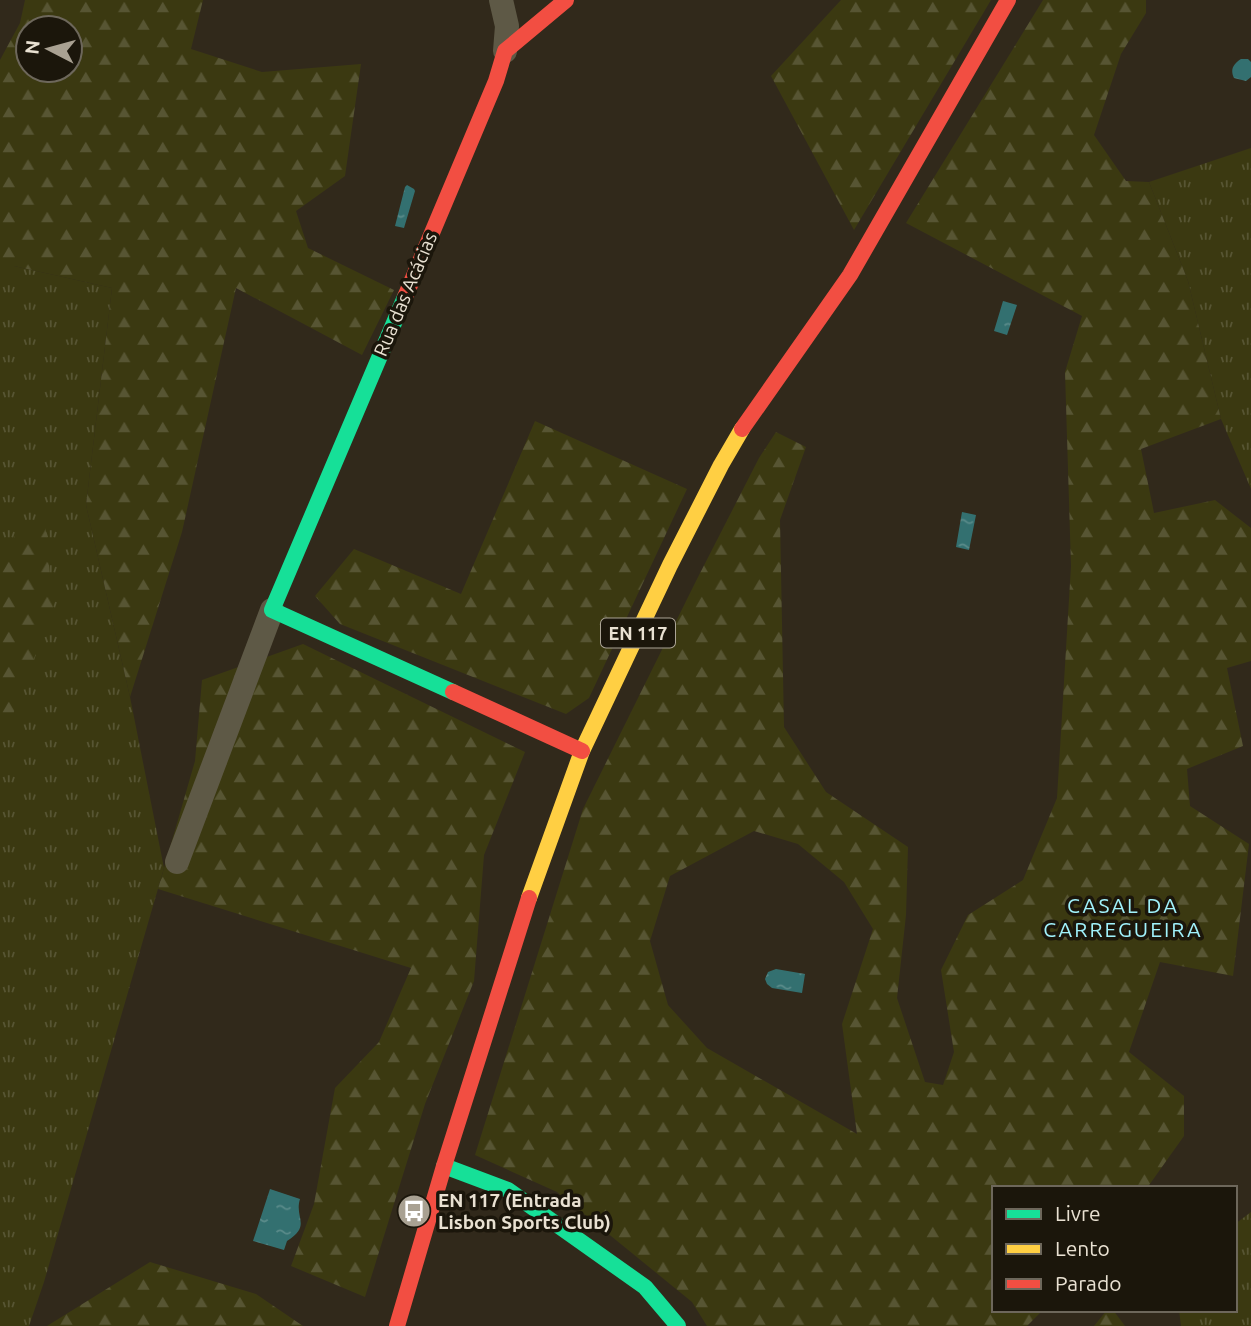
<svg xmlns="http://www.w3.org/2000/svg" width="1251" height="1326" viewBox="0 0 1251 1326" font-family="Ubuntu,sans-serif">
<defs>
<pattern id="grass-tufts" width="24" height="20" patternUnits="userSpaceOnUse" patternTransform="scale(1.75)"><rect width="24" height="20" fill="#3b3911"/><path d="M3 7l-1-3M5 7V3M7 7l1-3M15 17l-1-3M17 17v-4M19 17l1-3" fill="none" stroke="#575533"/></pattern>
<pattern id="forest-firs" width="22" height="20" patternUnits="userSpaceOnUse" patternTransform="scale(1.75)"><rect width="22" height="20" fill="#3b3911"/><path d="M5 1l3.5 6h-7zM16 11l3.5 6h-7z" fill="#575533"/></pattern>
<pattern id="water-ripples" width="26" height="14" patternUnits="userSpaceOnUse" patternTransform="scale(1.75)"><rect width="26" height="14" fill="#337070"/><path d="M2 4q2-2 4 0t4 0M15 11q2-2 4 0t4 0" fill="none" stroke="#5a8b8a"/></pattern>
</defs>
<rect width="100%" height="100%" fill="#31291b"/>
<!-- grass -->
<path fill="url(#grass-tufts)" d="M 1251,148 L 1251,489 L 1221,419 L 1188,281 L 1149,182 Z
M 0,266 L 14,266 L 112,288 L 86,505 L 130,697 L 164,868 L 44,1282 L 29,1326 L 0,1326 Z
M 1251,1212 L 1251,1326 L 1181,1326 L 1179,1310 L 1235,1310 L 1235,1224 Z"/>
<!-- forest -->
<path fill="url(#forest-firs)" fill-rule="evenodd" d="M 25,0 L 203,0 L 191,49 L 262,72 L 361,64 L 345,176 L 296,211 L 308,248 L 394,290 L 362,355 L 236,288 L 182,532 L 130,697 L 86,505 L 112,288 L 14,266 L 0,266 L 0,60 L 20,23 ZM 28,28 L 70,28 L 70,70 L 28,70 Z
M 841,0 L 991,0 L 854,230 L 771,76 Z
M 1043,0 L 1146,0 L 1146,13 L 1121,54 L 1094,135 L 1126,181 L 1149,182 L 1188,281 L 1221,419 L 1141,449 L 1154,513 L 1215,500 L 1251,528 L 1251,661 L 1227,668 L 1243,746 L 1187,769 L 1190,806 L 1249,844 L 1233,976 L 1160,962 L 1129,1052 L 1184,1096 L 1184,1136 L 1147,1188 L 994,1188 L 994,1310 L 1043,1310 L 1027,1326 L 707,1326 L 692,1302 L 557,1192 L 475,1155 L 583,809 L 696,581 L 759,458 L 776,432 L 806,447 L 780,520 L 784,727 L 826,792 L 908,847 L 906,915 L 897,998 L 925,1082 L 943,1085 L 954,1052 L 941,970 L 968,915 L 1023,880 L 1057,798 L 1071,566 L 1065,372 L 1082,316 L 906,223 ZM 754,831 L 798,844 L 844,882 L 873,929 L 842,1024 L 857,1134 L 707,1048 L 668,1005 L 650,941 L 670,876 Z
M 535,421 L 687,489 L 589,698 L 566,714 L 340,624 L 315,596 L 354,549 L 461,594 Z
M 45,523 L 53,608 L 0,749 L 0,568 L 20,525 Z
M 303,644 L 525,752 L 484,855 L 474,981 L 425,1104 L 365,1297 L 291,1266 L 314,1204 L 335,1088 L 379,1042 L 411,968 L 158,889 L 195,761 L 202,680 Z
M 150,1262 L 256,1294 L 303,1326 L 47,1326 Z
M 1107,1310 L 1113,1310 L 1125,1326 L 1094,1326 Z"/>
<!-- water -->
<path fill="url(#water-ripples)" d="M 1241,59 L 1248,59 L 1251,62 L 1251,77 L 1246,81 L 1234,78 C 1230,70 1233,64 1241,59 Z
M 407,185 L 414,189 L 415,191 L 404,228 L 395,226 L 405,187 Z
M 1003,301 L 1017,305 L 1007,335 L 994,331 Z
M 962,512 L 976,515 L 969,550 L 956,547 Z
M 776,969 L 805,974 L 802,993 L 772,988 L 767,984 L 765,979 L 768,972 Z
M 270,1189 L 300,1199 C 294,1218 312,1225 287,1241 L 284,1250 L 253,1241 Z"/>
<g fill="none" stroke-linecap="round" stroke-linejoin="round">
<!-- street -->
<path stroke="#5e5946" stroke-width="24" d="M 501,0 L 507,26 L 505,51
M 177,862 L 272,610"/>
<!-- fast -->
<path stroke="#16e098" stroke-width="16" d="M 405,297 L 272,610 L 453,692
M 444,1166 L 508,1190 L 645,1287 L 678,1326"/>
<!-- slow -->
<path stroke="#ffcf43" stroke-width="16" d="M 529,898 L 582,751 L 670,565 L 721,465 L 742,429"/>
<!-- jam -->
<path stroke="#f24e42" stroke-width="16" d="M 405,297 L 496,81 L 505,51 L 566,0
M 742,429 L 850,275 L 1008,0
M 453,692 L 582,751
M 397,1326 L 444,1166 L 529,898"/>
</g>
<!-- icons -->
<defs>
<symbol id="bus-disc" viewBox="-11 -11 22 22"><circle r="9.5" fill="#a9a192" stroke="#1b160b"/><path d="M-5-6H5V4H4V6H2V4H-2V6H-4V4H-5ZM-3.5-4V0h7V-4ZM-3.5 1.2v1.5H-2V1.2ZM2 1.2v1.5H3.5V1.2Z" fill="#fff"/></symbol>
</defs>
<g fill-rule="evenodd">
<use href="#bus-disc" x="395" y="1192" width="38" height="38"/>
</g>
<g text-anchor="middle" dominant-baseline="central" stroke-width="7" stroke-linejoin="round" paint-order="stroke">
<!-- shield labels -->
<rect fill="#1b160b" stroke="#aba496" stroke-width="2" x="601" y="618.5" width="74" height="29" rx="5"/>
<g font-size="18" font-weight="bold" fill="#e9e1d2">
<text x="638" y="633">EN 117</text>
</g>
<!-- street labels -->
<g font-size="19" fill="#e9e1d2" stroke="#1b160b">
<text transform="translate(405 294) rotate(-67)">Rua das Acácias</text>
</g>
<!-- poi labels -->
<g font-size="19" font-weight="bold" fill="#e9e1d2" stroke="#1b160b" text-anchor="start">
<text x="438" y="1200">EN 117 (Entrada<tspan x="438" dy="22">Lisbon Sports Club)</tspan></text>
</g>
<!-- neighbourhood labels -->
<g font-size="21" letter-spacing="2" fill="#a1f2fc" stroke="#1b160b">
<text x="1123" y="905">CASAL DA<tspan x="1123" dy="24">CARREGUEIRA</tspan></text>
</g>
</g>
<!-- legend -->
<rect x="992" y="1186" width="245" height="126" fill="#1b160b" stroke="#6d675b" stroke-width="2"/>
<rect x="1006" y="1209" width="35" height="10" fill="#16e098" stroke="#6d675b" stroke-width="2"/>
<text x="1055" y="1221" font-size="21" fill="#e9e1d2">Livre</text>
<rect x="1006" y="1244" width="35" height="10" fill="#ffcf43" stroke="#6d675b" stroke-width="2"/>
<text x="1055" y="1256" font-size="21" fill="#e9e1d2">Lento</text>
<rect x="1006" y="1279" width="35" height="10" fill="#f24e42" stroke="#6d675b" stroke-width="2"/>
<text x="1055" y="1291" font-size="21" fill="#e9e1d2">Parado</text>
<!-- north arrow -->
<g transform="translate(49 49) rotate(276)"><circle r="33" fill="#1b160b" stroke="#6d675b" stroke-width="2"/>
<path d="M0-5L12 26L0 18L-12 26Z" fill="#a9a192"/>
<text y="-10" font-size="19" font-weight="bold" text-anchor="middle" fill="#e9e1d2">N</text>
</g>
</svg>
